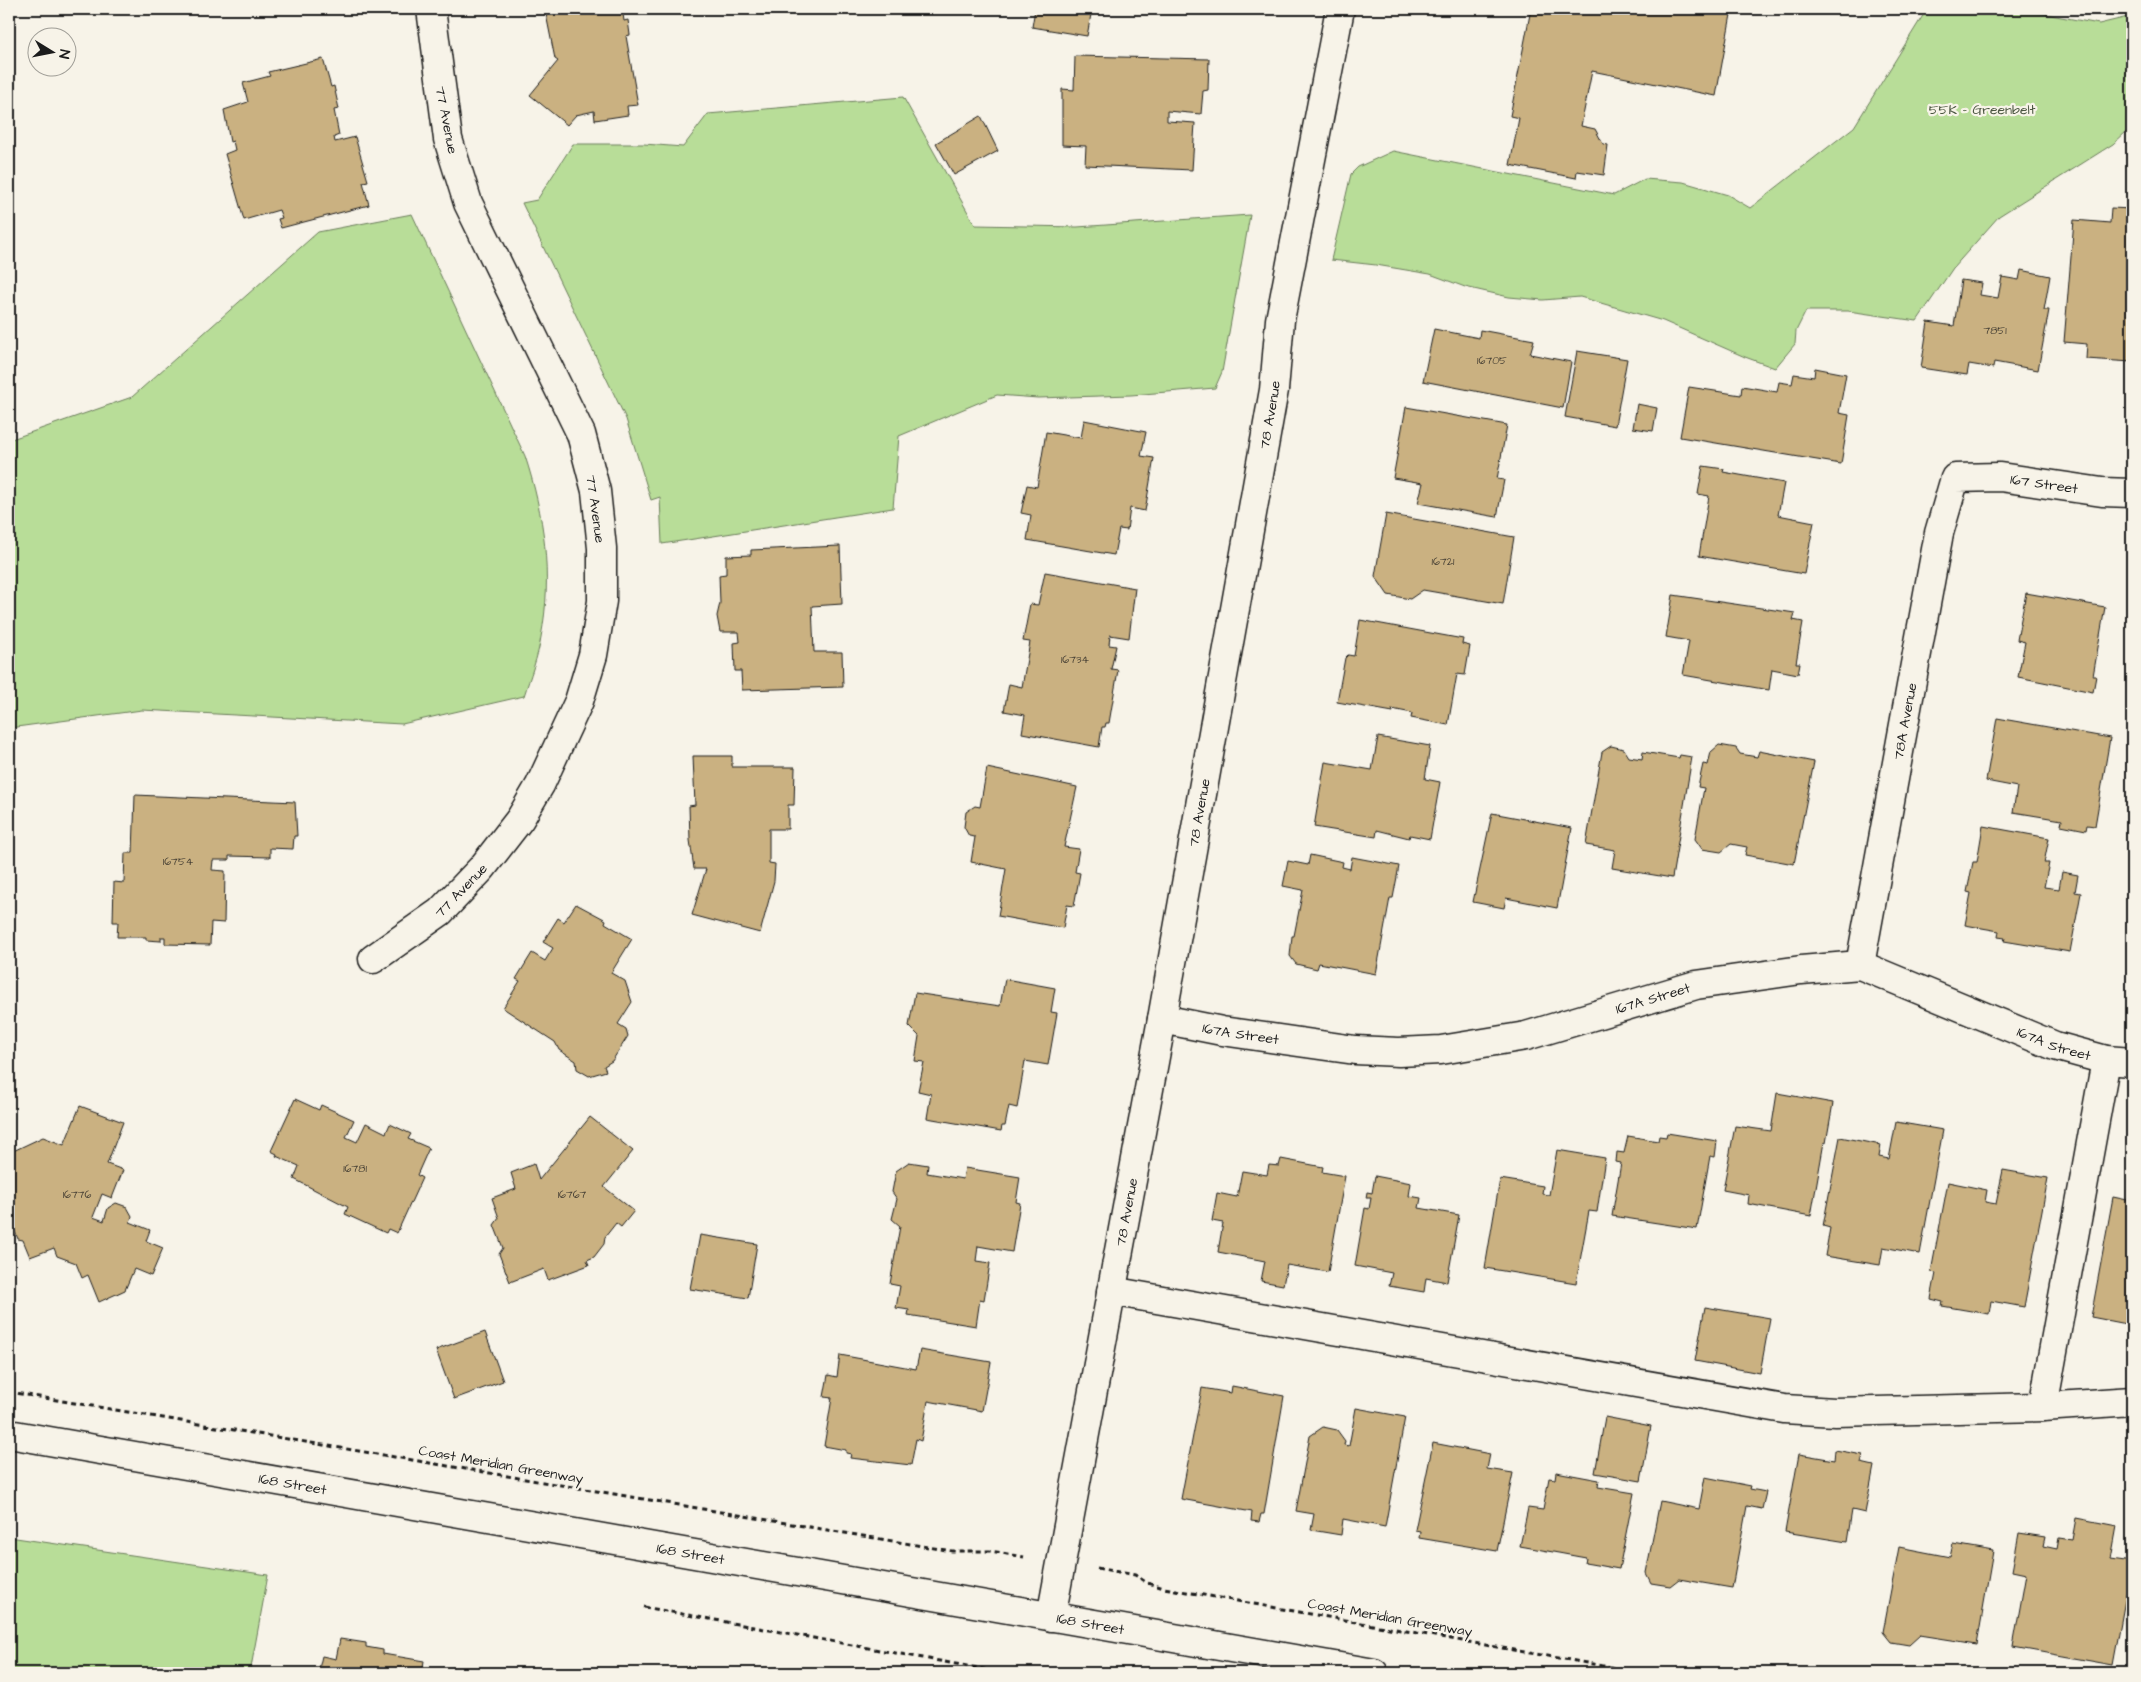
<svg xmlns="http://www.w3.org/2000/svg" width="2141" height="1682" font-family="'Architects Daughter',sans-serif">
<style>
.green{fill:#b8dd98;stroke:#6a7c5a}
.building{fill:#cab181;stroke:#1c1c1c}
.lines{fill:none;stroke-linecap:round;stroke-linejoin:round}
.minor-casing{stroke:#1c1c1c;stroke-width:31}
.major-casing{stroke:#1c1c1c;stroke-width:31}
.path{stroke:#1c1c1c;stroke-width:3;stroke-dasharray:5 4;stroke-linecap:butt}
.minor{stroke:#f7f3e8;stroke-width:28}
.major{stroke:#f7f3e8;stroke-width:28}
.labels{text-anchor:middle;stroke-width:4.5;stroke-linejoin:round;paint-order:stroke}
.number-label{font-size:11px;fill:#484135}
.park-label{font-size:14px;fill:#4b5641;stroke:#f7f3e8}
.street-label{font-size:14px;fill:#1c1c1c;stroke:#f7f3e8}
</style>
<rect width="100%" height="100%" fill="#f7f3e8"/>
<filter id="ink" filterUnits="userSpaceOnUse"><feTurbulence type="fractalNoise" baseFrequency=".02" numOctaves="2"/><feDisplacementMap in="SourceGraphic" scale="10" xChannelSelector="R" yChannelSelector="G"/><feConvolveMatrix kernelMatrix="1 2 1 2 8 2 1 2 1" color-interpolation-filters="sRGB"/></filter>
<g filter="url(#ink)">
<g class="green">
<path d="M1927 9H2018L2099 24 2132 16V129L2126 132 2113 144 1999 216 1953 268 1917 321 1848 311H1806L1796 331 1795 344 1775 368 1745 357 1663 321 1580 297 1543 300 1509 297 1465 287 1430 274 1376 265 1331 260 1351 174 1358 167 1393 151 1614 195 1645 179 1683 182 1728 195 1750 208 1854 127Z"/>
<path d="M903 97 975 225 1077 227 1250 215 1222 372 1215 388 1131 395 1038 398 997 395 899 436 893 508 662 544 660 497 651 500 626 419 522 203 537 200 573 144H644L683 147 708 114Z"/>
<path d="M412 214 525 456C544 514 553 576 541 637 538 657 530 677 524 696L402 724 142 710 9 728V440L132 397 318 232Z"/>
<path d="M9 1537 268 1575 250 1673H9Z"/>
</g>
<g class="building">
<path d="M545 9H630L626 14H623L624 21 628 20 630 35 626 36 638 105 627 106 628 115 595 120 594 111 576 115 567 125 530 95 558 61 555 59Z"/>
<path d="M1035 9H1092L1087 36 1032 27Z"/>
<path d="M1191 9H1218L1217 14Z"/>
<path d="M1531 9H1732L1716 96 1592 71 1581 126 1595 129 1603 144 1608 145 1604 175 1577 171 1576 178 1510 165 1519 118 1510 116Z"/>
<path d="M1075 56 1209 59 1208 90 1203 91 1201 114 1167 111V121L1195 123 1192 170 1085 165 1086 146 1062 145V89L1074 90Z"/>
<path d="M323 59 331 87 334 86 339 109 334 110 339 135 334 137 335 142 355 137 368 181 363 182 369 205 281 228 278 219 282 218 279 210 244 220 225 154 235 150 233 141 230 142 224 110 248 102 243 83 270 76 268 72Z"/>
<path d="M981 116 998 151 954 175 936 143Z"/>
<path d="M2132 156V181H2129Z"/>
<path d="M2111 208 2132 209V362L2086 359 2087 344 2064 342 2074 220 2110 223Z"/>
<path d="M2021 270 2050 276 2044 310H2049L2038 370 1994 362 1993 368 1969 364 1967 375 1921 368 1928 322 1954 326 1961 280 1982 283 1980 295 1998 298 2002 277 2019 280Z"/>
<path d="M1434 329 1479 338 1480 330 1534 340 1530 354 1571 362 1563 408 1423 381Z"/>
<path d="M1577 351 1627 359 1615 426 1565 417Z"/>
<path d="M9 361 12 385 9 386Z"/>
<path d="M1815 368 1846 374 1839 413 1849 415 1841 464 1680 437 1689 387 1741 395 1742 386 1777 392 1779 382 1792 384 1794 374 1814 377Z"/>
<path d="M1637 404 1657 408 1653 431 1633 428Z"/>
<path d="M1406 407 1507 425 1497 479 1504 480 1497 517 1418 503 1423 483 1393 478Z"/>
<path d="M1084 420 1146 432 1141 456 1154 458 1145 511 1130 508 1127 530 1119 529 1114 555 1027 540 1031 515 1021 513 1027 485 1037 487 1046 432 1081 438Z"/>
<path d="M1703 466 1724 469 1723 472 1784 483 1778 515 1814 522 1804 574 1699 556 1709 496 1698 494Z"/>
<path d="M1386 514 1514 537 1503 604 1423 590 1410 599 1388 595 1375 576Z"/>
<path d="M840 546 842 604 812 606 814 652H842L843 687 742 690 741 671H735L734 643 740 642 739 632H720L717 616 720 603 719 575 726 574V556L751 555V550Z"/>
<path d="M1045 572 1135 588 1129 638 1110 635 1109 645 1116 646 1111 669 1118 670 1109 723H1106L1105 727H1102L1099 747 1022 733 1025 715 1004 711 1009 684 1022 687 1030 642 1023 641 1030 604 1038 605Z"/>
<path d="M2026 593 2105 607 2093 676H2096L2093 692 2018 677 2025 642 2017 640Z"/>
<path d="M1673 595 1795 613 1793 620 1803 622 1796 663H1800L1798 674 1772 669 1769 690 1683 675 1689 641 1666 637Z"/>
<path d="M1360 620 1463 639 1462 644 1470 646 1465 675 1457 674 1448 725 1411 718 1412 713 1392 709 1393 712 1337 702 1345 658 1348 655 1354 656Z"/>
<path d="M1997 718 2110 738 2095 826 2087 825 2086 830 2061 825 2062 820 2013 812 2017 787 1986 781Z"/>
<path d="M1378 737 1430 746 1425 779 1440 782 1430 839 1410 835 1409 838 1377 830 1376 837 1314 827 1325 762 1372 770Z"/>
<path d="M1719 745 1736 748 1740 754 1757 757 1759 751 1814 762 1794 864 1745 855 1747 847 1731 844 1721 852 1702 849 1695 839 1704 788 1698 787 1703 764 1708 765 1711 752Z"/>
<path d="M1611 746 1624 749 1629 757 1642 759 1643 752 1679 758 1680 755 1692 757 1672 878 1612 868 1615 850 1586 845 1602 752Z"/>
<path d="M693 756H732V767H795L794 805H788V829H769V863L775 864 774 881 760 933 692 915 706 869H694L690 840 689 806 695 805Z"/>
<path d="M987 768 1077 787 1064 847 1079 849 1075 872 1080 873 1074 906 1067 905 1063 928 998 916 1006 869 971 862 975 837 969 836 964 827 966 812 975 806 980 807Z"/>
<path d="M135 795 295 802 297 836H294L293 849 270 848V857L229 856V860H213L212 870 225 871 224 923 211 922 210 945 165 944V937H161V941L146 940V937H117L118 922H113L114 882 124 883 125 853H133Z"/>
<path d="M1492 813 1572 828 1557 908 1506 898 1504 908 1473 902Z"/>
<path d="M1983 826 2049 838 2044 863H2049L2044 887 2059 889 2062 872 2078 875 2075 892 2081 893 2070 952 2004 941 2005 938 1998 937 1999 931 1965 925 1971 893 1967 892 1973 862H1977Z"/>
<path d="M1310 855 1343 862 1342 867 1350 869 1352 857 1399 866 1393 898H1390L1376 974 1319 963 1317 969 1296 964 1290 956 1292 936H1294L1303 890 1283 886 1288 861 1308 865Z"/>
<path d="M576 904 606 920 605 923 632 939 611 973 625 981 632 1002 618 1024 626 1029 628 1036 612 1061 604 1066 606 1071 589 1076 577 1069 576 1061 559 1050 555 1042 503 1008 520 981 516 979 532 953 545 961 553 948 543 942 558 918 564 922Z"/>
<path d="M1005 979 1055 988 1051 1012 1057 1013 1048 1065 1025 1061 1017 1108 1009 1106 1005 1126H1002L1001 1131 927 1118 931 1094 918 1091 924 1062 915 1061 919 1036 909 1026 915 993 1000 1006Z"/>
<path d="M1777 1093 1833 1103 1826 1143 1824 1142 1811 1216 1748 1204 1749 1195 1723 1190 1735 1126 1771 1131Z"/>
<path d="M295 1099 319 1110 321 1105 354 1120 346 1137 357 1142 366 1123 386 1133 390 1124 411 1134 408 1139 429 1148 417 1175 422 1178 397 1233 388 1229 386 1233 345 1214 348 1207 294 1179 299 1166 276 1156 277 1154 271 1151Z"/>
<path d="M80 1106 123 1122 107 1164 123 1170 112 1198 102 1194 93 1217 104 1221 108 1208 116 1203 127 1207 132 1216 130 1222 150 1230 146 1241 163 1248 151 1276 134 1269 125 1290 99 1302 88 1275 82 1278 76 1263 57 1256 54 1248 30 1257 23 1240 18 1239 9 1217V1153L43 1137 64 1145Z"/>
<path d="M590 1117 633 1151 604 1187 634 1211 621 1227 616 1223 605 1237 604 1244 594 1257 587 1260 589 1265 548 1280 544 1269 510 1282 499 1254 503 1248 494 1225 499 1218 492 1198 516 1189 511 1173 534 1164 539 1180Z"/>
<path d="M1896 1122 1943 1130 1920 1254 1883 1247 1880 1265 1825 1256 1830 1228 1823 1226 1840 1137 1881 1145 1879 1157 1889 1159Z"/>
<path d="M1667 1133 1717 1141 1715 1157 1710 1156 1697 1229 1612 1216 1621 1163 1616 1162 1617 1152 1624 1153 1628 1136 1658 1141 1659 1136 1666 1137Z"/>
<path d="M1557 1150 1605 1158 1597 1212 1589 1211 1576 1283 1485 1268 1500 1179 1543 1186 1542 1194 1549 1195Z"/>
<path d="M1281 1159 1323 1167 1322 1172 1345 1176 1328 1272 1287 1265 1283 1285 1261 1281 1265 1261 1218 1252 1223 1223 1212 1221 1217 1193 1237 1197 1242 1171 1267 1175 1269 1165 1279 1166Z"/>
<path d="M909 1162 928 1165 927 1173 963 1179 965 1168 1020 1177 1016 1202 1020 1203 1012 1252 978 1246 976 1261 990 1263 984 1300 980 1299 976 1326 908 1315 909 1310 896 1308 900 1286 890 1284 900 1226 892 1219 897 1199 892 1192 896 1171Z"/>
<path d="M2003 1170 2048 1178 2024 1307 1991 1301 1989 1314 1942 1306 1943 1302 1931 1299 1936 1273 1931 1272 1948 1182 1987 1190 1985 1202 1996 1204Z"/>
<path d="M1375 1176 1411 1183 1409 1196 1421 1198 1419 1208 1459 1215 1447 1282 1426 1278 1424 1292 1389 1286 1392 1273 1355 1266 1365 1208 1369 1209 1371 1198H1366L1367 1192 1372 1193Z"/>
<path d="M2113 1197 2132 1201V1325L2091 1317Z"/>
<path d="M700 1235 757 1244 748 1298 690 1289Z"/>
<path d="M1705 1307 1770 1318 1760 1373 1695 1361Z"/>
<path d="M485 1332 503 1381 454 1399 436 1350Z"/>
<path d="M920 1350 991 1362 982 1411 928 1401 921 1441 916 1439 911 1465 850 1458 851 1454 846 1453V1450L824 1446 832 1398 824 1397 828 1375 837 1377 840 1355 916 1369Z"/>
<path d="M1232 1386 1284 1396 1264 1514H1261L1259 1522 1251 1521 1252 1512 1181 1499 1202 1388 1231 1393Z"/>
<path d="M1356 1408 1405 1417 1385 1527 1343 1519 1341 1535 1311 1530 1314 1514 1296 1511 1310 1436 1323 1427 1337 1430 1345 1441 1344 1445 1349 1446Z"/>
<path d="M1605 1417 1651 1426 1641 1481 1595 1473Z"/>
<path d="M1433 1443 1490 1454 1487 1469 1513 1473 1497 1551 1419 1538 1420 1531 1415 1530Z"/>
<path d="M1835 1450 1863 1455 1861 1463 1874 1466 1865 1513 1852 1510 1847 1542 1785 1532 1799 1454 1834 1460Z"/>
<path d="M1556 1472 1599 1480 1598 1487 1634 1493 1619 1569 1585 1563 1586 1558 1520 1546 1528 1508 1543 1510 1549 1478 1555 1479Z"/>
<path d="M1705 1477 1751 1486 1750 1489 1766 1492 1762 1509 1747 1506 1732 1588 1679 1579 1670 1586 1651 1583 1646 1573 1660 1501 1699 1509Z"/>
<path d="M2076 1518 2117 1526 2111 1559 2132 1562 2113 1665 2013 1647 2026 1574 2012 1571 2019 1533 2045 1537 2043 1546 2057 1549 2059 1538 2072 1540Z"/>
<path d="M1953 1544 1993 1551 1977 1644 1920 1635 1909 1645 1891 1642 1883 1632 1899 1547 1950 1557Z"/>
<path d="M340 1639 366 1643V1647L383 1650V1654L424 1661 422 1673H318L322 1656 336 1659Z"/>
</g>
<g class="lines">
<defs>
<g id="minor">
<path id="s1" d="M373 959 440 912 482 868 520 819 540 785 579 701 593 655 602 601V548L596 491 581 434 468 203 448 139 431 9"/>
<path id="s2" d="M1860 965 1939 533 1955 478 2000 477 2102 492 2132 493"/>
<path id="s3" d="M1162 1019 1222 1031 1355 1050 1399 1052 1441 1050 1526 1036 1696 985 1801 970 1860 965 2055 1046 2106 1060 2132 1062"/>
<path d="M1111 1291 1784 1409 1835 1412 2043 1407 2132 1401"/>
<path d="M2043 1407 2106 1060"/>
<path id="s4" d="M1051 1617 1162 1019 1274 390 1280 320 1340 9"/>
</g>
<g id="major">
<path id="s5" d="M9 1434 1374 1673"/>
</g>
</defs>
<use href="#minor" class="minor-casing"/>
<use href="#major" class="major-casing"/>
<g class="path">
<path d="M9 1392 952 1551H991L1024 1557"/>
<path d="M1097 1568 1135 1575 1147 1583 1164 1588 1643 1673"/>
<path d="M644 1607 1005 1673"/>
</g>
<use href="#minor" class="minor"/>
<use href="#major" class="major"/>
</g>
</g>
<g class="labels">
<g class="number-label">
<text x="1995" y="334">7851</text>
<text x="1492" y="364">16705</text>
<text x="1443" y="565">16721</text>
<text x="1075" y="663">16734</text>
<text x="178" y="865">16754</text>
<text x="355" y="1172">16781</text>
<text x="77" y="1198">16776</text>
<text x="572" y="1198">16767</text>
</g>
<g class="park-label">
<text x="1982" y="114">55K - Greenbelt</text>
</g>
<g class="street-label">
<text transform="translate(447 120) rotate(79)" y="5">77 Avenue</text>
<text dy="5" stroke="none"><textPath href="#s4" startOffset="1222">78 Avenue</textPath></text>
<text dy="5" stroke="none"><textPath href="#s2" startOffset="586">167 Street</textPath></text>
<text transform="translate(596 509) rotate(82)" y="5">77 Avenue</text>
<text dy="5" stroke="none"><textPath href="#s2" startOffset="248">78A Avenue</textPath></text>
<text dy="5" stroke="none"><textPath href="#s4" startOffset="818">78 Avenue</textPath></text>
<text dy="5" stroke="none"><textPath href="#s1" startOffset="112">77 Avenue</textPath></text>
<text dy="5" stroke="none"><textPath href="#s3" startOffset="500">167A Street</textPath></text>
<text dy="5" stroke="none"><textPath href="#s3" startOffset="80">167A Street</textPath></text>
<text dy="5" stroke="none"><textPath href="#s3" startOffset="920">167A Street</textPath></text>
<text dy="5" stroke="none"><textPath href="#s4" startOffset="412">78 Avenue</textPath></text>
<text transform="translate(501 1464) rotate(10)" y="5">Coast Meridian Greenway</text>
<text dy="5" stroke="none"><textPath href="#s5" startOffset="288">168 Street</textPath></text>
<text dy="5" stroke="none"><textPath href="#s5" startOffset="692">168 Street</textPath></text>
<text transform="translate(1390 1617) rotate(10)" y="5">Coast Meridian Greenway</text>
<text dy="5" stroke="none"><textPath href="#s5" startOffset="1098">168 Street</textPath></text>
</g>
</g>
<rect width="2141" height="1682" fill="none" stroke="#f7f3e8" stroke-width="30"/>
<rect x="15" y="15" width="2111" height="1652" fill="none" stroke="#1c1c1c" stroke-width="2" filter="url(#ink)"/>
<g transform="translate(52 52) rotate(100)"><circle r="24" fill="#f7f3e8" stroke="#9f9d96"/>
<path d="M0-4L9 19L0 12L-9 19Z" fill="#1c1c1c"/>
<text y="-8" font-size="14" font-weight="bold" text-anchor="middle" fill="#1c1c1c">N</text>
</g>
</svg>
